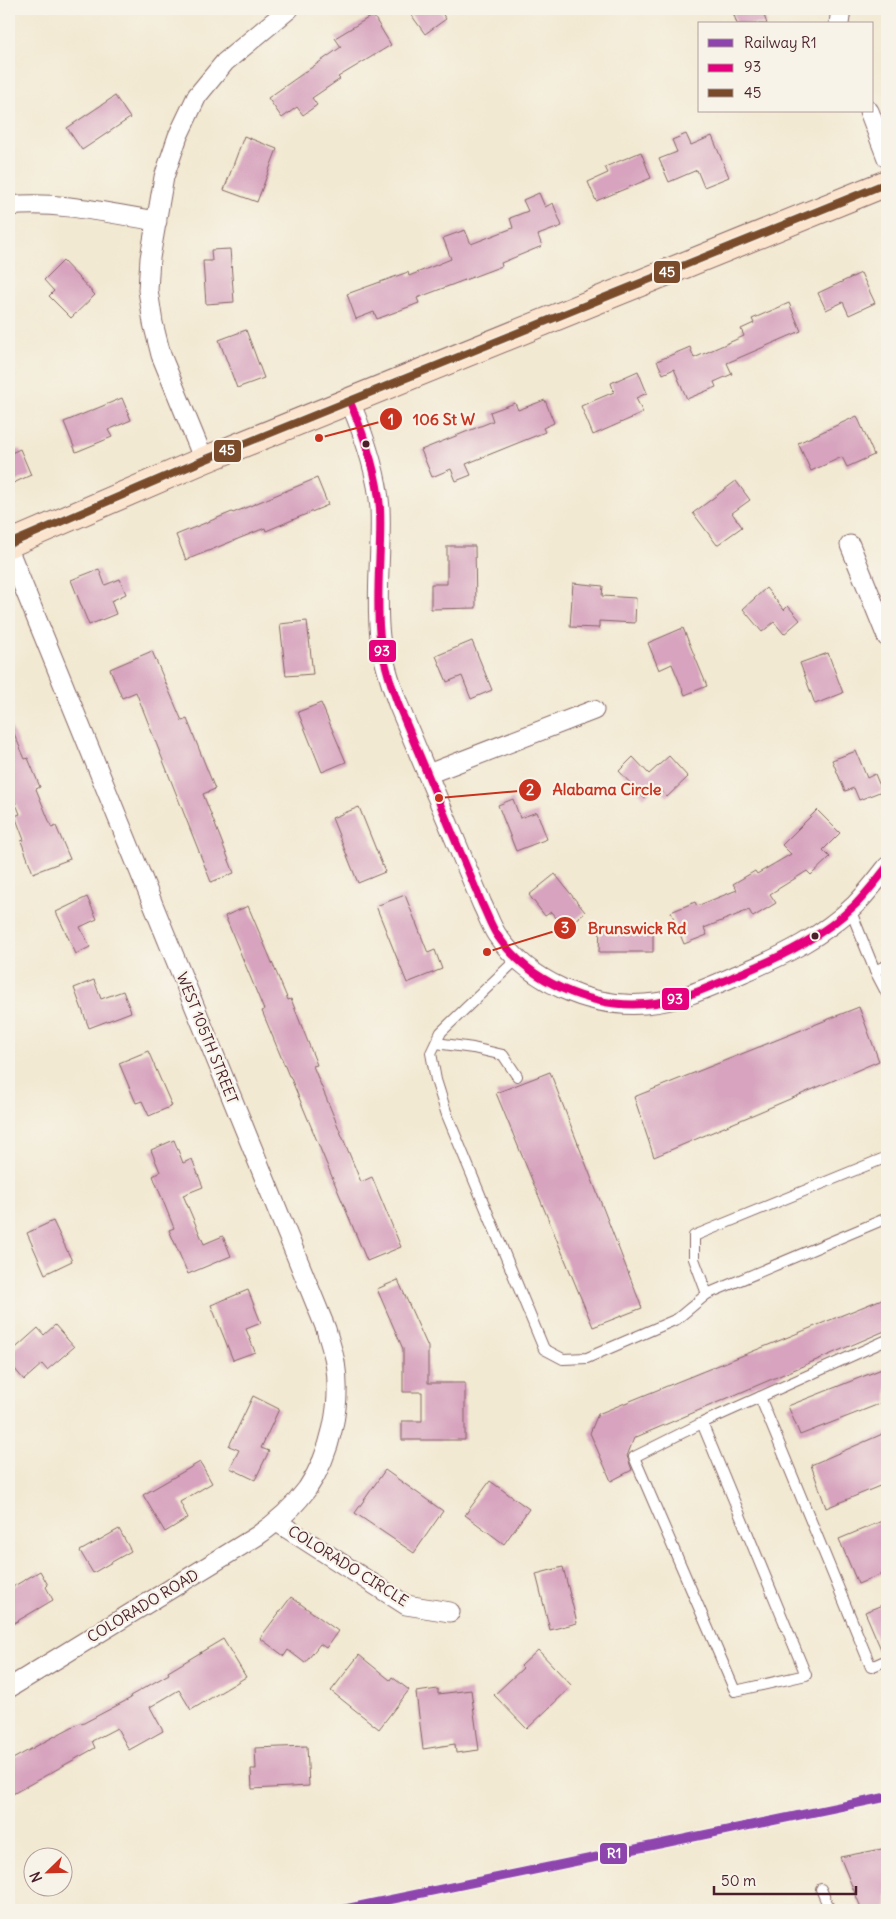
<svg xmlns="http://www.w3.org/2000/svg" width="896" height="1919" font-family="Delius,sans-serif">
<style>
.building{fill:#d7a3be}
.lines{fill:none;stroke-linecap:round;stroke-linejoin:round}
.lane-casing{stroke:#856665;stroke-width:12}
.street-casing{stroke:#856665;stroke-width:21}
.secondary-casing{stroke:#856665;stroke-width:28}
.lane{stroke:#fff;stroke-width:10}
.street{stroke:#fff;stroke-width:19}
.secondary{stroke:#fce5cf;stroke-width:26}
.bus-1-casing{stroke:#f7f3e8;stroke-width:11}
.bus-2-casing{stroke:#f7f3e8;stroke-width:11}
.bus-1{stroke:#e5007d;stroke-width:8}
.bus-2{stroke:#7a4b2a;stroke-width:8}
.rail-1-casing{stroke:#f7f3e8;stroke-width:12}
.rail-1{stroke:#8e44ad;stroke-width:9}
.bus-dot{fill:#4a1f2b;stroke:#f7f3e8;stroke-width:2}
.labels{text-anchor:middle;stroke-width:4.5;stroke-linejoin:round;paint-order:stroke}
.street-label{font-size:15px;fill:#4a1f2b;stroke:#f7f3e8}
.leader{fill:none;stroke:#c8321e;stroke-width:2}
.callout-dot{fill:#c8321e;stroke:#f7f3e8;stroke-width:2}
.mark-label{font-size:15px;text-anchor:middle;font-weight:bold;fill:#fff}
.callout-label{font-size:16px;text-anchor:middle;font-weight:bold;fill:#c8321e;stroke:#f7f3e8;stroke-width:4.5;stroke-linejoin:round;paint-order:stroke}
.line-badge{stroke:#f7f3e8;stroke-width:2}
.badge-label{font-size:14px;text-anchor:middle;font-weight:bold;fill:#fff}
</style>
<rect width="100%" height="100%" fill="#f7f3e8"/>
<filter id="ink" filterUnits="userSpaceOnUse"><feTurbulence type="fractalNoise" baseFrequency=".02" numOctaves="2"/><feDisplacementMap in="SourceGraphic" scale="10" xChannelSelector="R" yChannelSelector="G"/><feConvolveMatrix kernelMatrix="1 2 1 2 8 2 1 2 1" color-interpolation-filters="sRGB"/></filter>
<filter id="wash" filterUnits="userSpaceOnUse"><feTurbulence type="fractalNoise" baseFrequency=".0096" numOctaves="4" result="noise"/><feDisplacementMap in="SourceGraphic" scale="20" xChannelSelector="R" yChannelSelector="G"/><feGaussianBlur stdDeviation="1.12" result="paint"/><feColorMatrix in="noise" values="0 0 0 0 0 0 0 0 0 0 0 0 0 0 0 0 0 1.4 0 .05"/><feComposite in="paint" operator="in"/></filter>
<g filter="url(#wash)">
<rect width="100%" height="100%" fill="#f2e9d2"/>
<g id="blocks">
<g class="building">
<path d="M407 9H439L446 19 425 34Z"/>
<path d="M732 9H762L767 24H737Z"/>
<path d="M373 15 391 45 338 77 340 79 312 98 317 105 303 115 297 107 282 118 268 98 341 47 335 38Z"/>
<path d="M115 96 130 118 82 150 67 128Z"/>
<path d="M686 134 691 145 712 136 729 177 704 187 697 170 669 182 659 159 677 152 672 140Z"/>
<path d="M244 136 277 149 257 202 224 190Z"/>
<path d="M641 152 651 178 596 201 588 182 608 173 605 167Z"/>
<path d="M539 193 545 207 553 203 562 226 538 235 542 246 501 263 502 266 417 298 419 303 377 319 374 312 356 319 347 294 408 272 409 276 451 259 443 238 465 230 471 244 513 228 510 218 528 211 523 200Z"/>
<path d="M230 249 234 302 206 304 203 261H212L211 250Z"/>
<path d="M63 261 95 295 71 318 49 296 54 291 44 280Z"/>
<path d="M861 273 875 303 849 315 843 302 826 310 818 293Z"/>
<path d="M789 303 801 331 727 363 732 374 714 382 716 387 687 399 674 369 663 374 657 361 690 347 694 358 744 336 741 329 754 323 752 319Z"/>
<path d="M246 330 264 378 237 388 219 340Z"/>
<path d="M638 371 647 393 636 398 643 413 593 435 581 406 614 392 611 383Z"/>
<path d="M122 398 131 420 108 430 112 437 76 452 64 422Z"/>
<path d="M545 400 554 423 543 428 545 432 466 464 471 475 456 481 451 469 432 477 421 450 493 421 490 412 515 403 518 410Z"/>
<path d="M857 416 874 455 847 467 842 457 811 471 798 443Z"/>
<path d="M20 449 31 475 9 485V454Z"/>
<path d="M317 478 328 505 266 531 265 528 186 560 176 535 232 512 233 513Z"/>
<path d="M736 481 750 500 732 513 742 527 717 545 693 513Z"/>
<path d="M447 546H475L476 608 431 609V584H447Z"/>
<path d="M99 569 105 585 120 579 126 594 111 601 116 614 89 625 71 580Z"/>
<path d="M573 583 603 586 602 596 636 598 635 623 599 621V628L570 627Z"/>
<path d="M766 588 784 610 788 606 800 620 784 634 774 622 762 632 743 609Z"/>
<path d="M307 621 313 674 286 676 280 624Z"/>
<path d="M683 628 707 686 685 695 672 664 659 670 648 643Z"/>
<path d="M472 641 492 690 471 699 462 676 447 682 436 656Z"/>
<path d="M152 651 182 721 187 719 215 789 203 794 234 873 211 882 136 692 122 698 110 669Z"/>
<path d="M828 653 843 693 815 704 800 663Z"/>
<path d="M321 703 346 762 322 772 298 712Z"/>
<path d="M9 722 25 759 28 758 40 787 36 789 52 828 56 826 70 859 33 873 21 841 24 840 15 816 20 814 9 786Z"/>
<path d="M856 751 867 778 875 774 882 791 859 800 854 788 845 791 832 760Z"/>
<path d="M669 756 688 777 667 797 657 786 644 798 619 771 633 757 649 774Z"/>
<path d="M513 799 520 818 537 812 547 839 516 851 498 805Z"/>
<path d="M359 807 385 872 358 883 332 818Z"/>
<path d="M817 810 840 833 823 850 830 857 811 875 807 871 770 894 776 903 753 917 749 910 704 928 707 935 684 944 671 912 695 902 697 906 737 890 733 884 755 871 757 874 791 854 782 845Z"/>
<path d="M555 874 585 912 565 928 551 912 545 916 529 895Z"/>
<path d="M405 895 428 953 435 950 442 969 407 983 376 906Z"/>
<path d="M87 897 97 919 80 927 90 947 76 954 56 912Z"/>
<path d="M248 906 288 1000 291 999 317 1065 313 1066 361 1182 372 1177 401 1247 367 1261 290 1076H289L262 1011 264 1010 225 916Z"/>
<path d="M600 927 653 928V952H599Z"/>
<path d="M94 980 101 999 123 991 131 1012 89 1028 74 988Z"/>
<path d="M859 1007 879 1061 654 1157 634 1097Z"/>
<path d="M148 1051 172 1106 149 1116 142 1101 136 1103 119 1063Z"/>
<path d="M550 1072 642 1308 593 1327 496 1093Z"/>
<path d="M174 1140 183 1163 192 1159 203 1187 183 1195 204 1244 223 1236 231 1256 188 1274 169 1230 174 1228 153 1176 160 1172 151 1150Z"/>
<path d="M53 1221 72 1261 45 1274 27 1233Z"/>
<path d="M398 1280 428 1347V1383H465V1440H402V1421H422V1392H403V1349L377 1289Z"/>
<path d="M248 1290 261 1323 246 1329 255 1352 233 1360 211 1305Z"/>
<path d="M887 1297V1330L634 1438 627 1456 632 1470 611 1481 590 1433 598 1414Z"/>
<path d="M55 1325 74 1347 47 1370 42 1364 24 1380 9 1362V1354L38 1328 44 1335Z"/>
<path d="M887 1367V1401L800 1435 788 1406Z"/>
<path d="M253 1396 279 1409 261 1448 269 1451 255 1480 230 1468 239 1450 229 1446Z"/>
<path d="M887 1432V1483L826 1508 811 1465Z"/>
<path d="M200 1462 212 1483 180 1502 188 1518 165 1532 143 1495Z"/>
<path d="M385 1470 443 1511 414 1553 355 1513Z"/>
<path d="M490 1481 529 1509 504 1544 465 1515Z"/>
<path d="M887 1519V1572L858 1584 839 1539Z"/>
<path d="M119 1529 131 1551 93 1573 80 1551Z"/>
<path d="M563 1567 577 1623 550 1630 536 1574Z"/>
<path d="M40 1571 48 1585 46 1587 53 1600 9 1626V1589Z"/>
<path d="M291 1597 338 1631 326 1648 320 1644 305 1663 288 1650 284 1656 260 1638Z"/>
<path d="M887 1603V1653L883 1654 865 1612Z"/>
<path d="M223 1639 246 1677 191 1710 179 1690 150 1707 163 1731 129 1750 117 1728 92 1741 95 1748 9 1796V1761L81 1722 82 1724 131 1698 130 1696 169 1674 168 1672Z"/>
<path d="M538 1650 572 1686 527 1729 494 1695 523 1668 521 1666Z"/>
<path d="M359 1655 390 1680 392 1677 409 1690 379 1729 331 1691Z"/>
<path d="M438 1689V1694L471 1690 479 1750 456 1753 455 1744 423 1749 416 1692Z"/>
<path d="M307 1746 309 1786 252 1789 251 1769H256L255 1748Z"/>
<path d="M887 1848V1910H862L840 1857Z"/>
</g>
</g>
</g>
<g filter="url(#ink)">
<use href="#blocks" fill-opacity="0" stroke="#856665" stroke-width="1"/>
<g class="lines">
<defs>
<g id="lane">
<path d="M850 909 875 971 887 965"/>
<path d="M518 958 441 1032 431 1053 436 1080 447 1115 544 1349 563 1359 587 1358 677 1319 707 1294 694 1259V1236L887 1157"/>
<path d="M875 971 887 994"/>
<path d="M436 1043 473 1048 503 1055 517 1076"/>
<path d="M707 1294 887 1218"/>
<path d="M760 1397 887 1340"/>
<path d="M702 1423 806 1675 735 1691 634 1457 702 1423 760 1397 871 1667 887 1660"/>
<path d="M821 1889 830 1910"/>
</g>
<g id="street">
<path d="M839 24 841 9"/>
<path d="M869 111 887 158"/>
<path d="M9 206C58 201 108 213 157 221"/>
<path d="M350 402C364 435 377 471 380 508 382 551 375 595 380 637 383 660 390 682 398 704L482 904C487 914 491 926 497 935 529 982 590 1008 645 1004 679 1002 712 986 742 973 783 956 823 936 855 905 867 893 877 880 887 867"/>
<path d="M204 460 161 355 153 323 148 290 150 258 164 177 178 136 197 96 225 62 289 9"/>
<path d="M850 545 887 637"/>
<path d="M9 551 326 1329C329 1340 333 1351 335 1362 342 1404 331 1454 307 1489 293 1508 276 1523 257 1536L9 1688"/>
<path d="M428 774 594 710"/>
<path d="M277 1522 406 1605 450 1612"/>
</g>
<path id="secondary" d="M9 544 204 460 887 183"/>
</defs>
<use href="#lane" class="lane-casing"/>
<use href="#street" class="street-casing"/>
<use href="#secondary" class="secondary-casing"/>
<use href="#lane" class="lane"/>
<use href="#street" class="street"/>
<use href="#secondary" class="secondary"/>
<defs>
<path id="bus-1" d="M350 402C364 435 377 471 380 508 382 551 375 595 380 637 383 660 390 682 398 704L482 904C487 914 491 926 497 935 529 982 590 1008 645 1004 679 1002 712 986 742 973 783 956 823 936 855 905 867 893 877 880 887 867"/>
<path id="bus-2" d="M9 544 204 460 887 183"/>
</defs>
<use href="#bus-1" class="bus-1-casing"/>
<use href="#bus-2" class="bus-2-casing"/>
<use href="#bus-1" class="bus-1"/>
<use href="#bus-2" class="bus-2"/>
<defs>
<path id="rail-1" d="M340 1910 887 1797"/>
</defs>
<use href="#rail-1" class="rail-1-casing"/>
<use href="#rail-1" class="rail-1"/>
</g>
</g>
<g class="bus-dot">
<circle cx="366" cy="444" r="4.5"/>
<circle cx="815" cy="936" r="4.5"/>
</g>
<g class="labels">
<g class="street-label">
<text transform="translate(207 1038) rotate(68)" y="5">WEST 105TH STREET</text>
<text transform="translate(348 1566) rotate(32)" y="5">COLORADO CIRCLE</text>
<text transform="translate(143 1606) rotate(-31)" y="5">COLORADO ROAD</text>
</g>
</g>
<path class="leader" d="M319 438L391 419M439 798L530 790M487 952L565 928"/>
<g class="callout-dot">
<circle cx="319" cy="438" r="5"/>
<circle cx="439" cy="798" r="5"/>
<circle cx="487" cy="952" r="5"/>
<circle cx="391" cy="419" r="12"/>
<circle cx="530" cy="790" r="12"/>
<circle cx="565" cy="928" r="12"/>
</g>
<g class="mark-label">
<text x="391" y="425">1</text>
<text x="530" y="795">2</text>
<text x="565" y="933">3</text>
</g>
<g class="callout-label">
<text x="444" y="425">106 St W</text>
<text x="607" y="795">Alabama Circle</text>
<text x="637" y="934">Brunswick Rd</text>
</g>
<g class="line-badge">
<rect x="653" y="260" width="28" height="24" rx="5" fill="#7a4b2a"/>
<rect x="213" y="439" width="29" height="24" rx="5" fill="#7a4b2a"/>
<rect x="368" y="639" width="29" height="24" rx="5" fill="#e5007d"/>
<rect x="661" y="987" width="29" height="24" rx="5" fill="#e5007d"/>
<rect x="599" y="1842" width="29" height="23" rx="5" fill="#8e44ad"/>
</g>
<g class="badge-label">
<text x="667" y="277">45</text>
<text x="227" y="455">45</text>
<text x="382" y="656">93</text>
<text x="675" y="1004">93</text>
<text x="614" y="1858">R1</text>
</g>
<rect width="896" height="1919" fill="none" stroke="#f7f3e8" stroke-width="30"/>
<rect x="698" y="22" width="175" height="90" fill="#f7f3e8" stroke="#b29e9c"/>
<rect x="708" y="39" width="25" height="8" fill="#8e44ad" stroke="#b29e9c"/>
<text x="744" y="48" font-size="15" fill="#4a1f2b">Railway R1</text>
<rect x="708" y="64" width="25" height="8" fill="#e5007d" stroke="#b29e9c"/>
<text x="744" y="72" font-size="15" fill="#4a1f2b">93</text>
<rect x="708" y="89" width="25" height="8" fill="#7a4b2a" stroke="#b29e9c"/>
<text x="744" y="98" font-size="15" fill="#4a1f2b">45</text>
<g transform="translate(48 1872) rotate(247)"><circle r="24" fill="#f7f3e8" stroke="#b29e9c"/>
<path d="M0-4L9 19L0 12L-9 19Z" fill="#c8321e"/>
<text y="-8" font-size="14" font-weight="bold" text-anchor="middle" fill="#4a1f2b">N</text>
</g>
<path d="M714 1886v8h142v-8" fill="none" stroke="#4a1f2b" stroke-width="2.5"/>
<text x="721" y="1886" font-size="15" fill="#4a1f2b" stroke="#f7f3e8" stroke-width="4" paint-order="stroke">50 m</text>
</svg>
